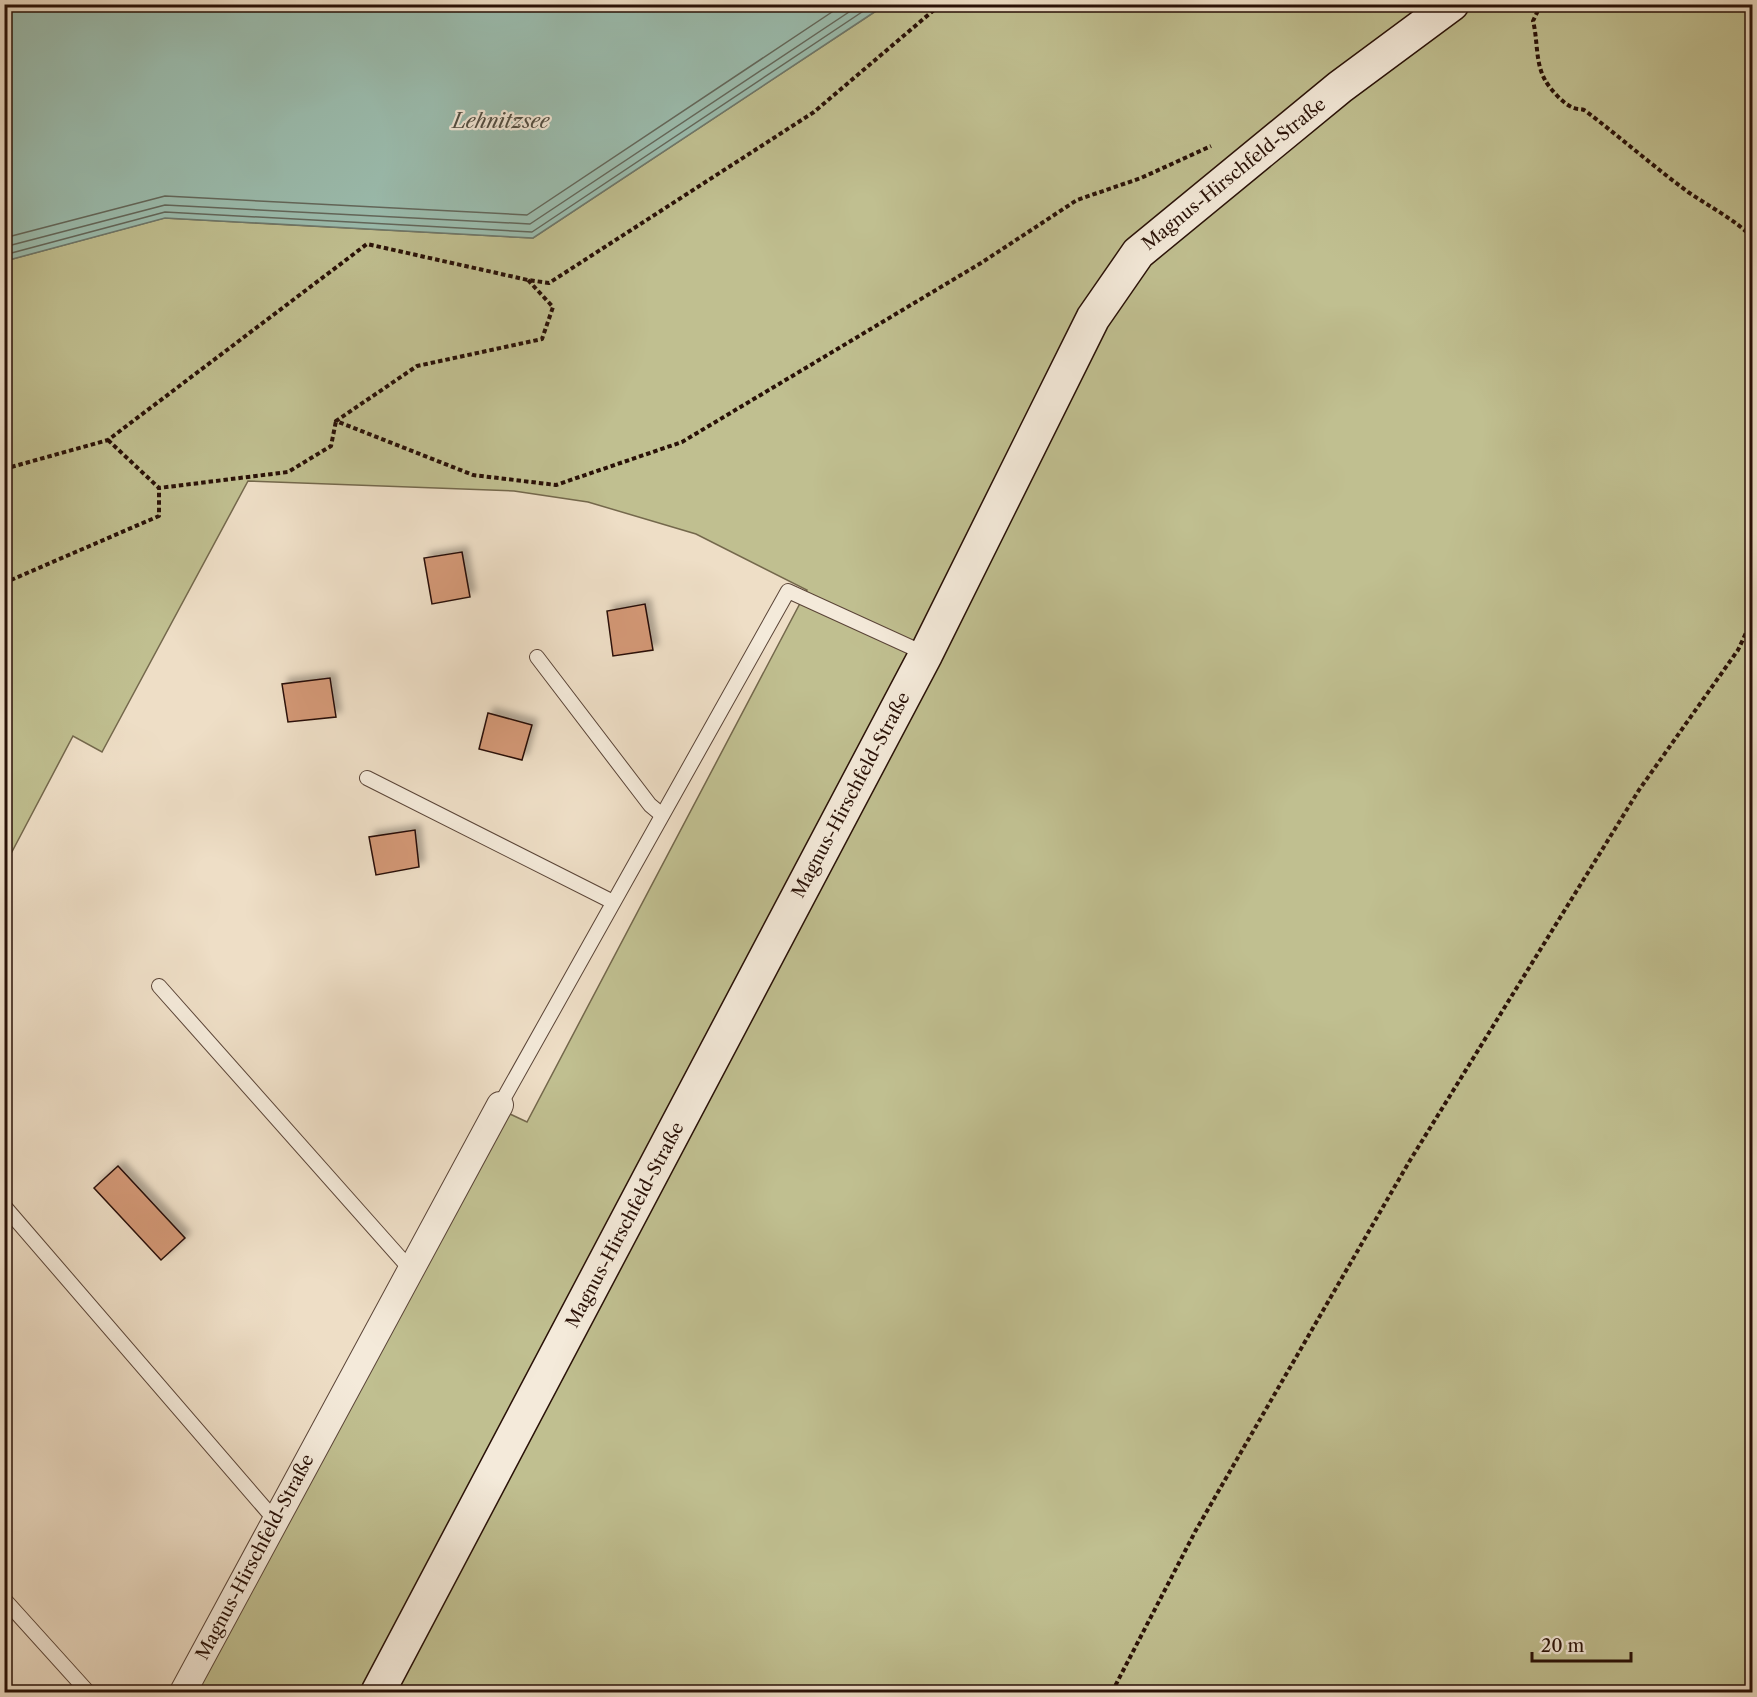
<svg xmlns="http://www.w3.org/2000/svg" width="1757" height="1697" font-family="'Libre Caslon Text',serif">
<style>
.green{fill:#c0bf90;stroke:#74684c;stroke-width:1.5}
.water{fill:#9bbdaf;stroke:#6d786c;stroke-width:1.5}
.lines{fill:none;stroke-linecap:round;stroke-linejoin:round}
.shore{stroke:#62675b;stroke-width:1.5}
.building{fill:#d29775;stroke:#291107;stroke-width:1.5;filter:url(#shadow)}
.lane-casing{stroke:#5a4437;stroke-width:16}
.street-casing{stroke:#5a4437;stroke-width:28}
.secondary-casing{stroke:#291107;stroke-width:36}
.path{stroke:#291107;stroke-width:4;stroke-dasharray:4.5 3;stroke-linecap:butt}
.lane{stroke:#f4eada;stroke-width:14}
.street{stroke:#f4eada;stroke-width:26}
.secondary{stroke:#f4eada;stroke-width:33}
.labels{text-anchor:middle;stroke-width:4.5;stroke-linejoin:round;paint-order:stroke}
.street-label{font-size:18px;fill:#291107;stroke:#f4eada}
.water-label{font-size:20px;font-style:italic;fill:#514d42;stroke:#f4eada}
</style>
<defs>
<filter id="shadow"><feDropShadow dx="5.5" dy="-5.5" stdDeviation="3" flood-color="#0004"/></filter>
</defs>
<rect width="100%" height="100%" fill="#eedec6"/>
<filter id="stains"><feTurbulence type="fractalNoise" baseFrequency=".00333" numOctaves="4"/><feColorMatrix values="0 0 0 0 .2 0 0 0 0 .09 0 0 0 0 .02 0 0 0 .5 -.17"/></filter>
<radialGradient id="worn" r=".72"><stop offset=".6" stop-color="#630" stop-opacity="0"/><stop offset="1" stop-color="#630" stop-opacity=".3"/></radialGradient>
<path class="green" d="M885 5H1752V1692H173L491 1097 510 1114 527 1122 807 590 696 534 588 502 514 491 248 481 102 752 73 736 5 865V261L164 218 533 238Z"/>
<path class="water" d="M5 4H885V5L533 238 165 218 5 261Z"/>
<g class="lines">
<g class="shore">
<path d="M4 238 165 196 527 215 844 4"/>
<path d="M4 247 165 205 530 224 861 4"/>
<path d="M4 255 165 212 532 232 874 4"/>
</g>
</g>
<g class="building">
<path d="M462 552 470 597 432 604 424 558Z"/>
<path d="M645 604 653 650 613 656 607 611Z"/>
<path d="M330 678 336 717 288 722 282 684Z"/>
<path d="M488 713 532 725 522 760 479 749Z"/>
<path d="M415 830 419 867 376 875 369 837Z"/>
<path d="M118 1166 185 1238 161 1260 94 1188Z"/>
</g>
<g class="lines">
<defs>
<g id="lane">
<path d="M537 657 650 805 662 815"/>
<path d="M367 778 613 902"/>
<path d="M159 986 411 1270"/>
<path d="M500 1105 788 591 926 654"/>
<path d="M5 1207 275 1520"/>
<path d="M4 1599 88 1692"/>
</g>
<path id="street" d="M183 1692 500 1105"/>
<path id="secondary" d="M378 1692 926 654 1093 318 1138 253 1340 87 1452 4"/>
</defs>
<use href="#lane" class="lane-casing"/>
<use href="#street" class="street-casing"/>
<use href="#secondary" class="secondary-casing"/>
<g class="path">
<path d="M1541 4 1533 21C1538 40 1535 62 1545 80 1550 89 1564 105 1574 108 1579 110 1583 108 1587 112 1621 138 1653 166 1688 192 1710 207 1734 219 1752 237"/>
<path d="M528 280 553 307 542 339 417 366 336 421 473 475 556 485 682 442 981 263 1077 200 1141 178 1211 146"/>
<path d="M108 440 159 488 288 472 331 446 336 421"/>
<path d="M4 469 108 440 367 244 528 280 549 283 814 112 941 4"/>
<path d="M4 583 159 516V488"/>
<path d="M1112 1692 1196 1530 1409 1162 1639 790 1738 650 1752 620"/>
</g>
<use href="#lane" class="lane"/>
<use href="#street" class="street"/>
<use href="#secondary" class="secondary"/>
</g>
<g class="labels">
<g class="street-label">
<text transform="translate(1234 174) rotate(-39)" y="6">Magnus-Hirschfeld-Straße</text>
<text transform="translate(851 795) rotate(-62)" y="6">Magnus-Hirschfeld-Straße</text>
<text transform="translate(625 1225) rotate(-62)" y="6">Magnus-Hirschfeld-Straße</text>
<text transform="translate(255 1557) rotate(-62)" y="6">Magnus-Hirschfeld-Straße</text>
</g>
<g class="water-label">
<text x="501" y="128">Lehnitzsee</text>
</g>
</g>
<rect width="1757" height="1697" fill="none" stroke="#eedec6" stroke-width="24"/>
<rect x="6" y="6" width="1745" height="1685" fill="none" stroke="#291107" stroke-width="3"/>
<rect x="12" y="12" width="1733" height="1673" fill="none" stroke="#291107" stroke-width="1.5"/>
<path d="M1532 1652v9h99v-9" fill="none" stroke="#291107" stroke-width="3"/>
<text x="1541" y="1652" font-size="18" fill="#291107" stroke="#f4eada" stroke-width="4.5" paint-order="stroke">20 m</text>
<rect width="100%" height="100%" filter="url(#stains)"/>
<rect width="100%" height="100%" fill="url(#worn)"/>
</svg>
